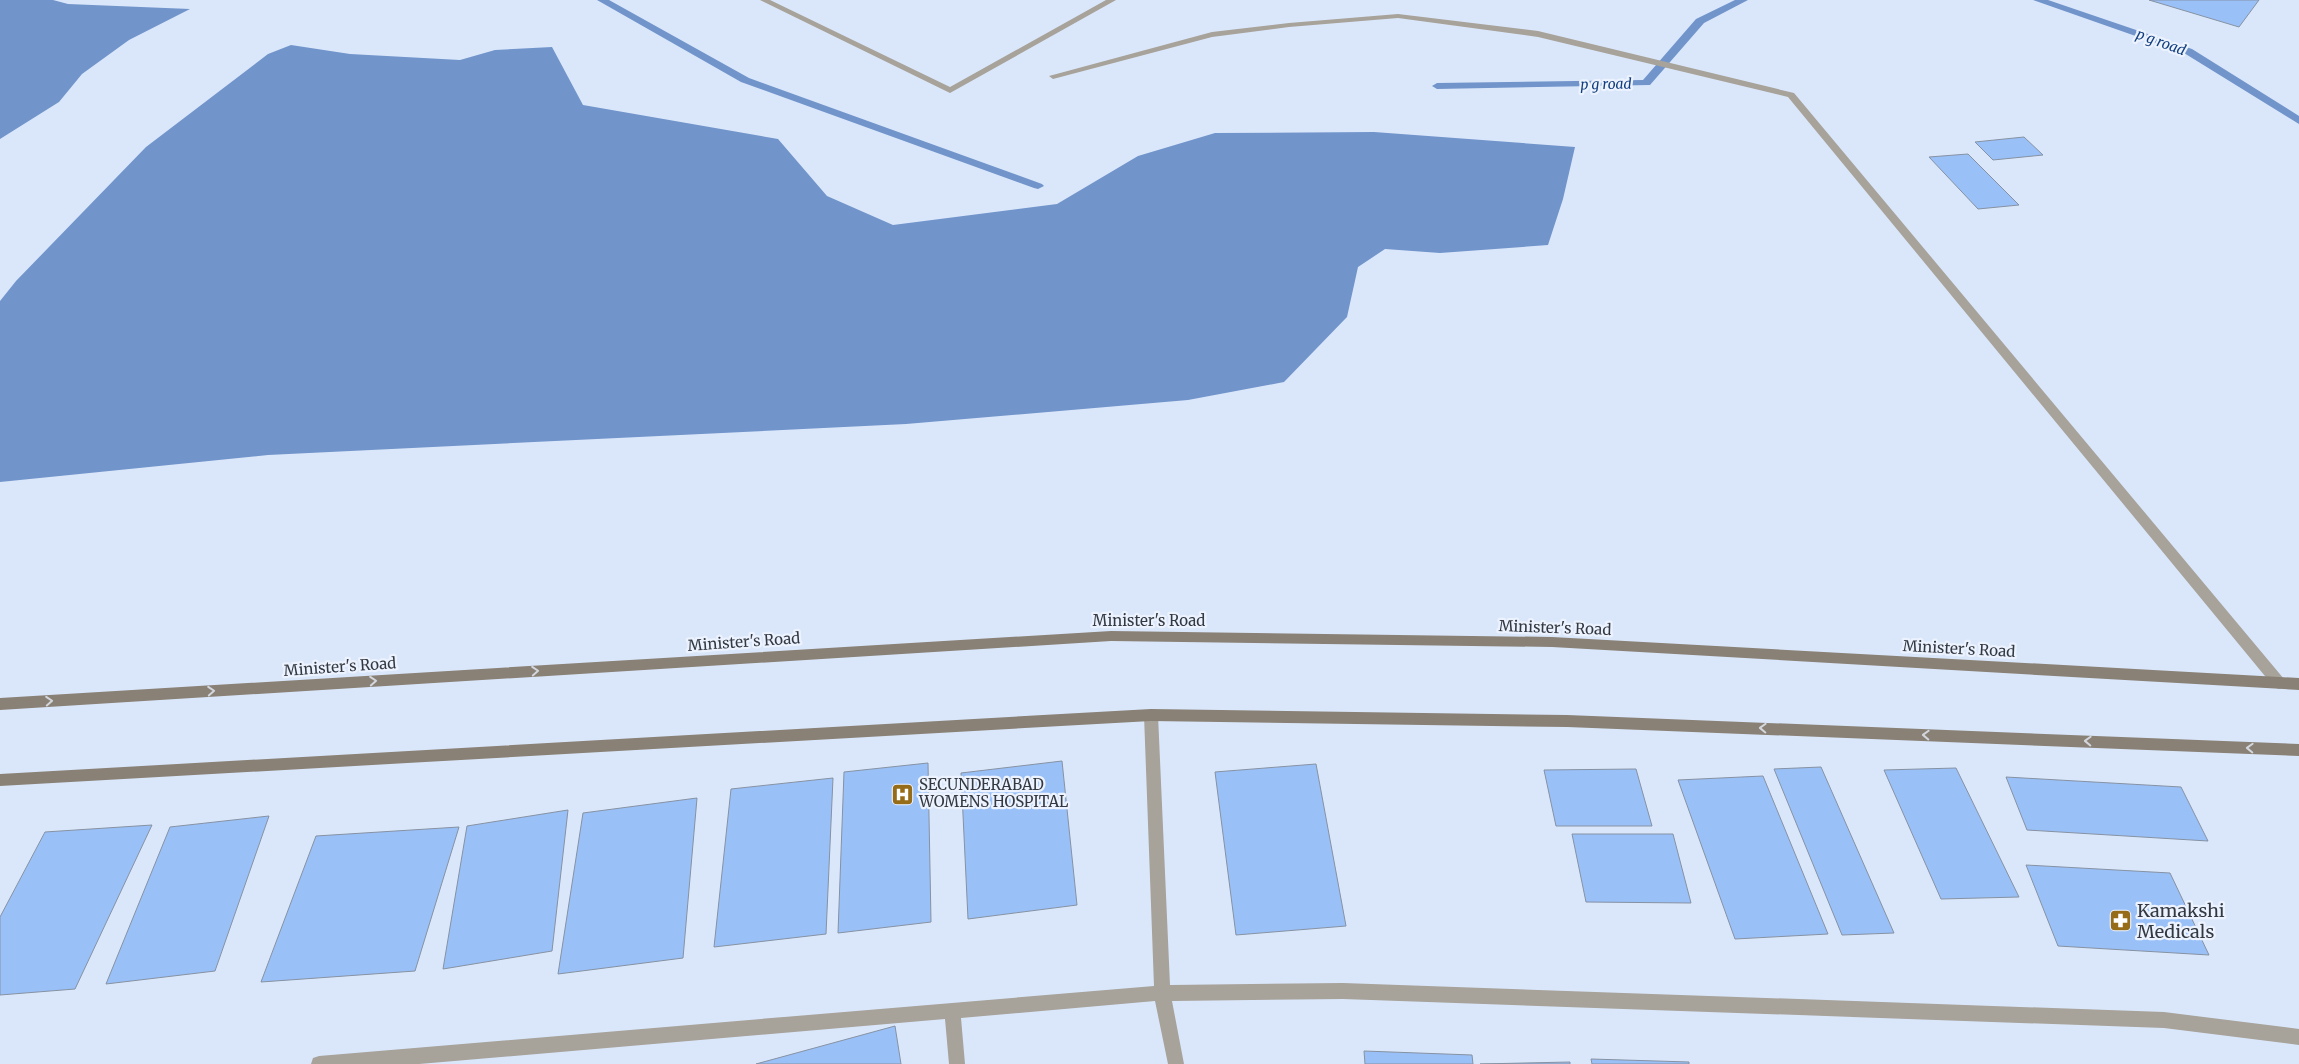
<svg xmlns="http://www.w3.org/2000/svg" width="2299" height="1064" font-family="Merriweather,serif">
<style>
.water{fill:#7194cb}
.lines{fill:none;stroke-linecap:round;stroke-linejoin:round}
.stream{fill:#7194cb;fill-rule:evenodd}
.building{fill:#9ac0f8;stroke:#8692a3}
.service{fill:#a7a29a;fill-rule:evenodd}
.minor{fill:#a7a29a;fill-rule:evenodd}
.secondary{fill:#898176;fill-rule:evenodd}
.oneway{stroke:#d3d6dd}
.labels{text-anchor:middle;stroke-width:4.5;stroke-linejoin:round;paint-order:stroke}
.far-water-label{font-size:14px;font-style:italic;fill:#123e7f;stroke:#ecf3ff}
.street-label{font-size:15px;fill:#343941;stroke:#ecf3ff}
.poi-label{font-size:15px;fill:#343941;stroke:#ecf3ff;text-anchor:start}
.near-poi-label{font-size:18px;fill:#343941;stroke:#ecf3ff;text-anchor:start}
</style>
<rect width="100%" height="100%" fill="#dae7fa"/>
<g class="water">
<path d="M0 0H53L68 4 190 9 129 40 82 74 59 102 0 139Z"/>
<path d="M291 45 350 54 460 60 495 50 552 47 583 105 778 139 827 196 893 225 1057 204 1138 156 1215 133 1374 132 1575 147 1563 199 1548 245 1440 253 1385 249 1358 267 1347 317 1284 382 1188 400 906 424 268 455 0 482V301L16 281 146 147 268 54Z"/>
</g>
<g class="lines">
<g class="stream">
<path d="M597 0H609L749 78 1042 184 1044 186 1038 189 1034 188 741 82Z"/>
<path d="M1735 0H1748L1704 23 1650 85 1437 89 1432 86 1437 83 1643 80 1696 19Z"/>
<path d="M2033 0H2048L2192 49 2299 116V124L2184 53Z"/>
</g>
</g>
<g class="building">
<path d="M2149 0H2259L2239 27Z"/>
<path d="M2024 137 2043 155 1993 160 1975 142Z"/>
<path d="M1968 154 2019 205 1978 209 1929 157Z"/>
<path d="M1062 761 1077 905 968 919 961 773Z"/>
<path d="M928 763 931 922 838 933 844 772Z"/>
<path d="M1316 764 1346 926 1236 935 1215 772Z"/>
<path d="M1821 767 1894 933 1842 935 1774 769Z"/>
<path d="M1956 768 2019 897 1941 899 1884 770Z"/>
<path d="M1636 769 1652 826H1556L1544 770Z"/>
<path d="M1763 776 1828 934 1735 939 1678 780Z"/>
<path d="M2006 777 2181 787 2208 841 2027 830Z"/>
<path d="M833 778 826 934 714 947 731 789Z"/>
<path d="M697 798 683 958 558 974 583 813Z"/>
<path d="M568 810 552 951 443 969 467 826Z"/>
<path d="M269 816 215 971 106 984 170 827Z"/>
<path d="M152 825 75 989 0 995V917L45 832Z"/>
<path d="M459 827 415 971 261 982 316 836Z"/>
<path d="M1572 834H1673L1691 903 1586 902Z"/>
<path d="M2026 865 2170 873 2209 955 2058 946Z"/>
<path d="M895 1026 901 1064H756Z"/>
<path d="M1364 1051 1472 1055 1473 1064H1365Z"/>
<path d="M1591 1059 1689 1062V1064H1592Z"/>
<path d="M1570 1062V1064H1480Z"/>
</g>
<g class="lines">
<path class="service" d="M760 0H770L950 87 1106 0H1116L950 93Z"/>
<g class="minor">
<path d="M1398 14 1538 31 1794 93 2284 679 2286 683 2284 687 2279 689 2274 687 1788 97 1538 37 1398 18 1289 27 1212 37 1053 79 1049 76 1212 32 1289 23Z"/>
<path d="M1151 709 1156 711 1158 715 1170 985 1343 983 2164 1012 2299 1029V1045L2164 1028 1343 999 1172 1001 1184 1064H1168L1155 1001 961 1018 965 1064H949L945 1019 419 1064H311L313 1058 319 1056 1154 986 1144 715 1146 711Z"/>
</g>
<g class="secondary">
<path d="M1111 631 1552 637 2299 678V690L1552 647 1111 641 0 710V698Z"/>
<path d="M1151 709 1567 715 2299 744V756L1567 727 1151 721 0 786V774Z"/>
</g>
</g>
<defs><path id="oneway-chevron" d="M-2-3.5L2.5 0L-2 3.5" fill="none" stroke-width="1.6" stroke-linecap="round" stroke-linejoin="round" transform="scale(1.25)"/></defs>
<g class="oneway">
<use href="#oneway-chevron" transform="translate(535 671) rotate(-4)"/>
<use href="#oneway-chevron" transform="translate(373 681) rotate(-4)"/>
<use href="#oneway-chevron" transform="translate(211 691) rotate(-4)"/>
<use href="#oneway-chevron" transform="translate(49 701) rotate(-4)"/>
<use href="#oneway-chevron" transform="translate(1763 728) rotate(-178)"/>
<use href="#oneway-chevron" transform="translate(1926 735) rotate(-178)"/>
<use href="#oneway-chevron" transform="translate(2088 741) rotate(-178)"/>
<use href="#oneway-chevron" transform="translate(2250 748) rotate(-178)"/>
</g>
<defs>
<symbol id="hospital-square" viewBox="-11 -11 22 22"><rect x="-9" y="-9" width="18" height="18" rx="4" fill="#976c19" stroke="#ecf3ff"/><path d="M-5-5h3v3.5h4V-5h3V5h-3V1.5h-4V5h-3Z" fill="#fff"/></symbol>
<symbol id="pharmacy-square" viewBox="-11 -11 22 22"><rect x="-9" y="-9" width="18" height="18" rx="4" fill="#976c19" stroke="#ecf3ff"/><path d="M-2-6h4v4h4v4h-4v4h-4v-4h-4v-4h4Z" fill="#fff"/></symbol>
</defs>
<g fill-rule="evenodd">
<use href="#hospital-square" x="890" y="782" width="25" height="25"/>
<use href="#pharmacy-square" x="2108" y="908" width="25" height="25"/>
</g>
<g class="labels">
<g class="far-water-label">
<text transform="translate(2161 42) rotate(20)" y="5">p g road</text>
<text transform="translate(1606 84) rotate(-1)" y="5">p g road</text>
</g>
<g class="street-label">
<text x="1149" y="626">Minister's Road</text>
<text transform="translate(1555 628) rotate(2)" y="5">Minister's Road</text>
<text transform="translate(744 642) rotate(-4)" y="5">Minister's Road</text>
<text transform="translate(1959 649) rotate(3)" y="5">Minister's Road</text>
<text transform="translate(340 667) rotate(-4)" y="5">Minister's Road</text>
</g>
<g class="poi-label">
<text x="919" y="790">SECUNDERABAD<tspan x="919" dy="17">WOMENS HOSPITAL</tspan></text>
</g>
<g class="near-poi-label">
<text x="2137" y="917">Kamakshi<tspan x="2137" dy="21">Medicals</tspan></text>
</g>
</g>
</svg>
